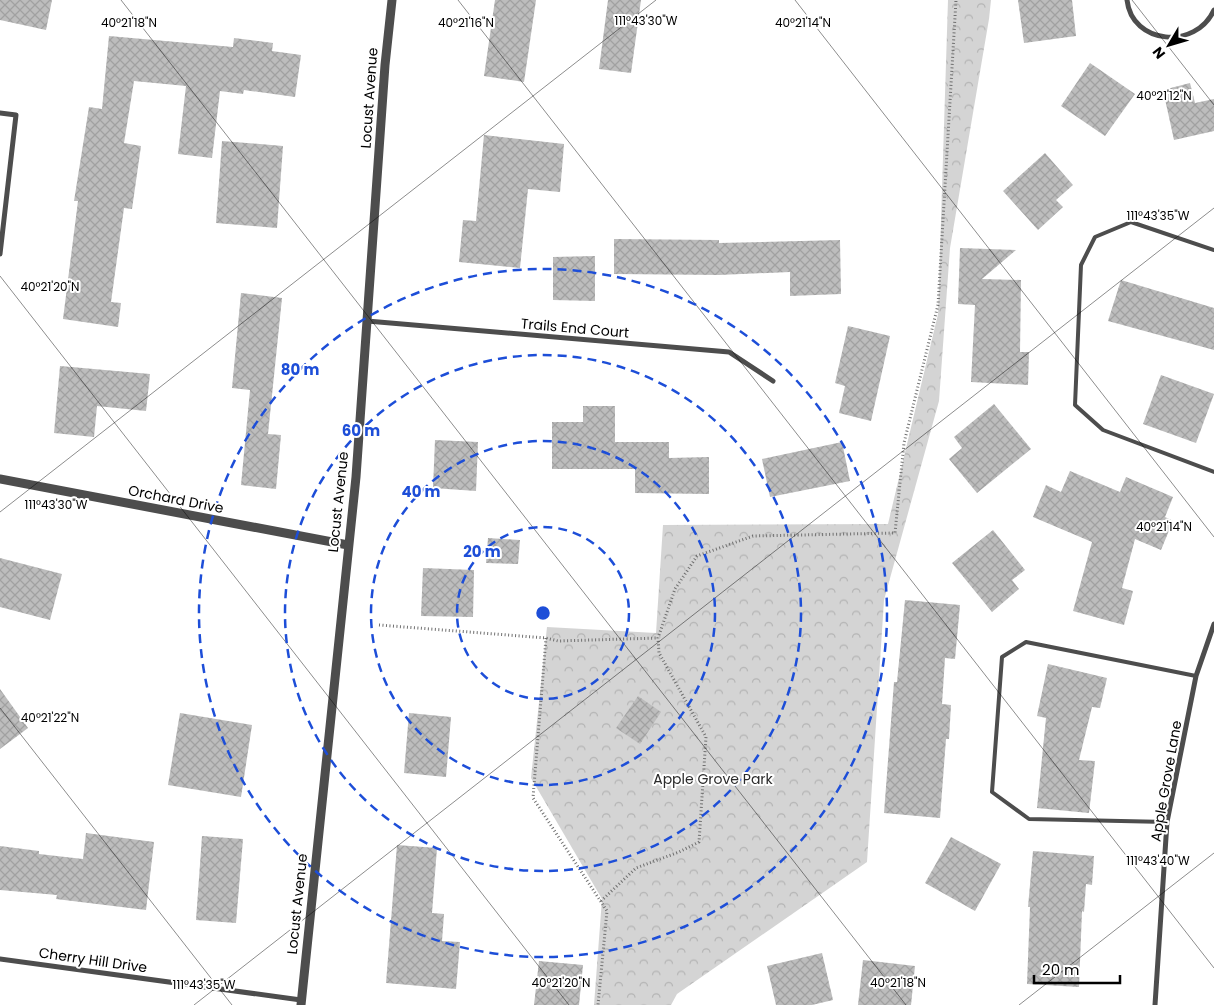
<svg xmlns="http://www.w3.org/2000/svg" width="1214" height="1005" font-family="Poppins,sans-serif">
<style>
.forest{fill:url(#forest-crowns)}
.building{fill:url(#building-cross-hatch)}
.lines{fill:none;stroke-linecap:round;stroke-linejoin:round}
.path{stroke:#6f6f6f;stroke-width:3;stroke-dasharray:1 2.5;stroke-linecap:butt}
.service{stroke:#4d4d4d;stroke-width:4}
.minor{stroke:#4d4d4d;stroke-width:5}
.tertiary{stroke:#4d4d4d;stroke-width:9}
.ticks{fill:none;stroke:#000;stroke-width:1;stroke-opacity:0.45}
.ring{fill:none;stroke:#1d4ed8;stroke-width:2.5;stroke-dasharray:9 6}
.labels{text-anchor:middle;stroke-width:4;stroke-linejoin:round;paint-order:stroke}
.street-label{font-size:14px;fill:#000;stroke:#fff}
.park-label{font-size:14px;fill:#2b2b2b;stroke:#fff}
.ticks-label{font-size:12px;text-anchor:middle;fill:#000;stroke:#fff;stroke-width:4;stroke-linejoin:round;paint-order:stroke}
.centre{fill:#1d4ed8;stroke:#fff;stroke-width:2.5}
.ring-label{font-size:15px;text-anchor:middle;font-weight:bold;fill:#1d4ed8;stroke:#fff;stroke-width:4;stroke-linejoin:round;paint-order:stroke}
</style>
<defs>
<pattern id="forest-crowns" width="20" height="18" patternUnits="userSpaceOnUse" patternTransform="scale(1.25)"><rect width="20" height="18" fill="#d4d4d4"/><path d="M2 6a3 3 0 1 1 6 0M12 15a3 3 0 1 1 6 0" fill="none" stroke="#b4b4b4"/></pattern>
<pattern id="building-cross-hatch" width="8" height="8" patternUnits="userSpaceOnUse" patternTransform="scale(1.25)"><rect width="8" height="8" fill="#bdbdbd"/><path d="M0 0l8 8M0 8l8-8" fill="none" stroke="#a1a1a1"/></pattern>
</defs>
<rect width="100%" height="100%" fill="#fff"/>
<path class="forest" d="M948 0H991L989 19 950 248 939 401 884 600 867 862 677 994 671 1005H594L602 899 531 778 547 627 656 633 663 525 888 524 938 314Z"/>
<g class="building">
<path d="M0 0H52L46 30 0 20Z"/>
<path d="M495 0H536L524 82 484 76Z"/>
<path d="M608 0H641L631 73 599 69Z"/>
<path d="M1018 0H1072L1076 36 1024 43Z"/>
<path d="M109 36 233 47 234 38 273 43 272 51 301 55 295 97 244 90 243 94 220 91 212 158 178 154 186 86 134 81 124 143 141 146 132 209 124 208 111 302 121 303 118 327 63 319 78 201H74L89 107 102 109Z"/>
<path d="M1090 63 1135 94 1105 136 1061 106Z"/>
<path d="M1190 83 1195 103 1214 99V131L1174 140 1163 90Z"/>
<path d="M484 135 564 144 560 192 528 189 520 268 459 262 463 220 476 221Z"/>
<path d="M222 141 283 146 277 228 216 223Z"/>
<path d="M1045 153 1073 185 1056 200 1063 207 1038 230 1003 191Z"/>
<path d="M614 239 719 240V243L840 240 841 294 790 296V272L719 275 614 274Z"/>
<path d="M960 248 1016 250 982 279 1021 280 1020 352H1029L1028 385 971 382 975 305 958 304Z"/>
<path d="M595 256V301L553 300V257Z"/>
<path d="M1121 280 1214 308V350L1108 321Z"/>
<path d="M241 293 282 298 268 434 281 435 276 489 241 485 250 390 232 388Z"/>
<path d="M848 326 890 336 871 421 839 413 845 386 835 383Z"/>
<path d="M60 366 150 374 146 411 97 406 94 437 54 433Z"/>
<path d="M1161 375 1214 394 1196 443 1143 424Z"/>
<path d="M994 404 1031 449 977 493 949 459 962 448 954 437Z"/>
<path d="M583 406H615V442H669V458L709 457V494L635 493V469H552V422H583Z"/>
<path d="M435 440 478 442 476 491 433 488Z"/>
<path d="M842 442 850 481 770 497 762 459Z"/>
<path d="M1070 471 1120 492 1126 477 1173 497 1165 517 1173 521 1161 550 1135 539 1122 588 1133 591 1124 625 1073 611 1092 542 1033 517 1046 485 1061 492Z"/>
<path d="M993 530 1025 570 1012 580 1019 589 992 612 952 563Z"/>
<path d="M488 538 520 540 518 564 486 563Z"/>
<path d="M0 558 62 574 50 620 0 607Z"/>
<path d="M423 568 474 570 473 617 421 616Z"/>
<path d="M905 600 960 605 955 659 945 658 942 704 951 705 949 739H946L940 818 884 813 894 682H897Z"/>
<path d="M1048 664 1107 678 1100 708 1092 707 1079 760 1095 761 1089 813 1037 808 1046 718 1037 716Z"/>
<path d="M0 689 28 728 0 749Z"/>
<path d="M638 696 661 712 640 744 616 728Z"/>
<path d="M180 713 252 725 241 797 168 785Z"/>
<path d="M409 713 451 717 446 777 404 773Z"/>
<path d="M86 833 154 842 146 910 56 899 57 895 0 890V846L39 851V854L83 859Z"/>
<path d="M202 836 243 839 236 923 196 920Z"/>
<path d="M951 837 1001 864 975 911 925 883Z"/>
<path d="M397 845 437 848 432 913 444 914 442 941 460 942 456 989 386 983Z"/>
<path d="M1033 851 1094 856 1092 885 1086 884 1084 912 1082 911 1079 987 1027 984 1030 907H1028Z"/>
<path d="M822 953 833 1000 812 1005H776L767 966Z"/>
<path d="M863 960 915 966 911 1005H858Z"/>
<path d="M539 961 583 965 579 1005H534Z"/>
</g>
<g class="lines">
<g class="path">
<path d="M379 625 546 638 558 641 658 638"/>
<path d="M546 638 533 798 607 911 598 1005"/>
<path d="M601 901 636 868 679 852 699 842 706 737 659 653 658 638 675 589 697 556 753 536 895 533 904 443 938 305 956 0"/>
</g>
<g class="service">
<path d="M1214 250 1131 222 1095 237 1081 265 1075 405 1103 430 1214 472"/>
<path d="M1167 822 1029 819 992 792 1002 657 1026 642 1196 676"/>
</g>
<g class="minor">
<path d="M1127 0C1132 45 1196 50 1214 10"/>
<path d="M0 113 16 115 0 254"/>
<path d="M367 321 729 352 773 381"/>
<path d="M0 959 301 1000"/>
<path d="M1155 1005 1167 822 1196 676 1214 624"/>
</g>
<g class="tertiary">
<path d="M0 479 348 545"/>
<path d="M301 1005 356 477 385 65 392 0"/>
</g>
</g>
<path class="ticks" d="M121 0 906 1005M458 0 1214 968M795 0 1214 537M1132 0 1214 105M0 276 569 1005M0 512 656 0M0 708 232 1005M194 1005 1214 208M1019 1005 1214 853"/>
<g class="ring">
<circle cx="543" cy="613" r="86"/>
<circle cx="543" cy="613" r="172"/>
<circle cx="543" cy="613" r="258"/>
<circle cx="543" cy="613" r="344"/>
</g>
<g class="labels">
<g class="street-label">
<text transform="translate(369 98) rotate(-86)" y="5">Locust Avenue</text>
<text transform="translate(575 328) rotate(5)" y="5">Trails End Court</text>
<text transform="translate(176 499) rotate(11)" y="5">Orchard Drive</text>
<text transform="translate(338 502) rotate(-84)" y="5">Locust Avenue</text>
<text transform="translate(1166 781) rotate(-80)" y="5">Apple Grove Lane</text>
<text transform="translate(297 904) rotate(-84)" y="5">Locust Avenue</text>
<text transform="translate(93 960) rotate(8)" y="5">Cherry Hill Drive</text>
</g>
<g class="park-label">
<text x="713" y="784">Apple Grove Park</text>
</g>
</g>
<g class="ticks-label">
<text x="646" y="25">111°43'30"W</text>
<text x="129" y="27">40°21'18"N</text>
<text x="466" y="27">40°21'16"N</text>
<text x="803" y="27">40°21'14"N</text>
<text x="1164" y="100">40°21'12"N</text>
<text x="1158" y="220">111°43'35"W</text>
<text x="50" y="291">40°21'20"N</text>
<text x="56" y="509">111°43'30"W</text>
<text x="1164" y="531">40°21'14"N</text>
<text x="50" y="722">40°21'22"N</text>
<text x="1158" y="865">111°43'40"W</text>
<text x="561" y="987">40°21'20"N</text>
<text x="898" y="987">40°21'18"N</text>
<text x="204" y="989">111°43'35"W</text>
</g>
<circle cx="543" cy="613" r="8" class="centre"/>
<g class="ring-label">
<text x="300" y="375">80 m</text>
<text x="361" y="436">60 m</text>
<text x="421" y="497">40 m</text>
<text x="482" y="557">20 m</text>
</g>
<g transform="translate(1169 45) rotate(232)" stroke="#ffffff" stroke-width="4" paint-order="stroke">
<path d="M0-4L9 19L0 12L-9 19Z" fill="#000000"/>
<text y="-8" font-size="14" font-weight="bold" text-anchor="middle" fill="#000000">N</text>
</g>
<path d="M1034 975v8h86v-8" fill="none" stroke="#000000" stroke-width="2.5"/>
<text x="1042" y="975" font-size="15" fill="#000000" stroke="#ffffff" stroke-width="4" paint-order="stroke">20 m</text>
</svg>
